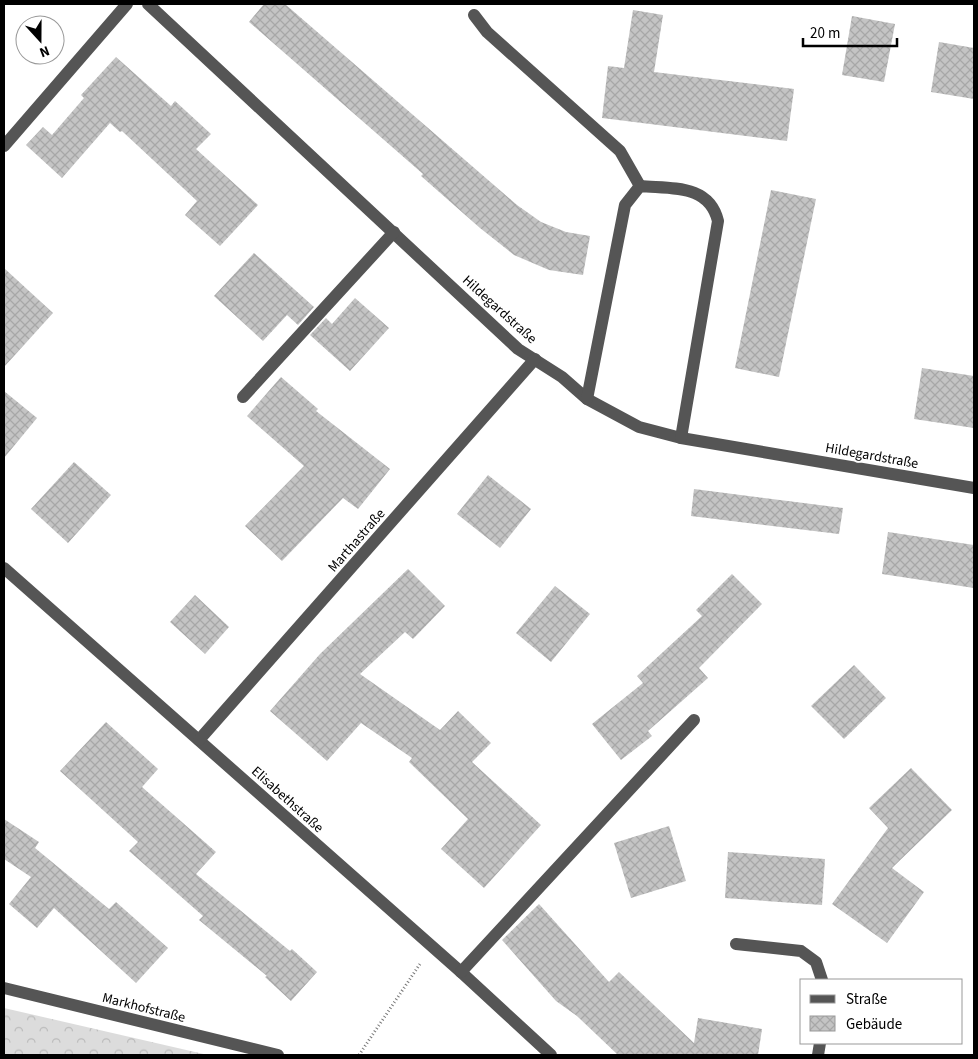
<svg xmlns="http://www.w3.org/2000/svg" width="978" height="1059" font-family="'Source Sans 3',sans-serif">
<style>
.forest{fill:url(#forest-crowns)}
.building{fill:url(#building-cross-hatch)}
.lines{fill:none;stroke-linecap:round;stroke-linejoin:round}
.path{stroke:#777;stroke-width:3;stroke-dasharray:1 2.5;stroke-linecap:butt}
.minor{stroke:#555;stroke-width:12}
.labels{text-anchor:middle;stroke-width:4;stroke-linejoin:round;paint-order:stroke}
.street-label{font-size:14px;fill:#000;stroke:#fff}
</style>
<defs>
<pattern id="forest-crowns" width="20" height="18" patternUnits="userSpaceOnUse" patternTransform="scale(1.25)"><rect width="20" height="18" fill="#dcdcdc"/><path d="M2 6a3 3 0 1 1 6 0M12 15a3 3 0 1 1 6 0" fill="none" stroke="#bbb"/></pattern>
<pattern id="building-cross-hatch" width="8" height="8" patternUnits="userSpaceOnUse" patternTransform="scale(1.25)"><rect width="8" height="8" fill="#c4c4c4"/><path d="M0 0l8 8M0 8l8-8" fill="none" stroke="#a7a7a7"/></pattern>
</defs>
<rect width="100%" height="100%" fill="#fff"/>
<path class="forest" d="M4 1008 208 1055H4Z"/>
<g class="building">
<path d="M264 4H285L517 205 541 222 566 232 590 236 583 275 549 270 514 255 480 228 421 176 423 174 249 22Z"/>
<path d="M633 10 663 15 654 72 794 89 787 141 602 118 608 66 624 68Z"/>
<path d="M852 16 895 24 884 82 842 75Z"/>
<path d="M939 42 974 48V99L931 92Z"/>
<path d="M116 57 171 106 175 101 211 134 196 149 258 205 220 246 185 215 197 201 122 131 120 132 110 123 62 178 26 145 43 127 52 135 84 98 81 95Z"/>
<path d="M771 190 816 199 779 377 735 368Z"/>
<path d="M254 253 314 307 298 325 287 315 263 341 214 296Z"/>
<path d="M4 268 53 313 4 367Z"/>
<path d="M355 298 389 328 350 371 310 335 326 318 332 324Z"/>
<path d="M922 368 974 376V428L914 419Z"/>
<path d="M281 377 318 409 316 411 390 469 358 509 343 498 282 561 245 526 304 466 247 416Z"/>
<path d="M4 391 37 418 4 458Z"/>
<path d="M74 462 111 495 68 543 31 509Z"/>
<path d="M488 475 531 509 500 548 457 514Z"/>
<path d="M694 489 843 508 839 534 691 516Z"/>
<path d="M888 532 974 545V588L882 574Z"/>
<path d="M408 569 445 606 413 639 405 632 360 674 440 730 458 711 491 743 472 762 541 825 484 888 441 849 468 819 409 762 412 758 361 723 327 761 270 711 320 654Z"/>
<path d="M732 574 762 604 699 668 708 678 648 731 652 736 621 760 592 724 643 683 637 676 702 616 696 610Z"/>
<path d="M555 586 590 614 551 662 516 633Z"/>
<path d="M195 595 229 627 205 654 170 622Z"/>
<path d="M854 665 886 698 844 739 811 706Z"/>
<path d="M106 722 158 769 142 787 216 852 196 874 290 951 292 949 317 972 291 1001 265 977 267 976 199 920 203 916 129 851 138 842 60 771Z"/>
<path d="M911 768 952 810 892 868 924 892 887 943 832 904 888 828 869 808Z"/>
<path d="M4 819 39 842 35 848 109 909 116 902 168 948 136 983 54 908 37 928 9 904 31 877 4 859Z"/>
<path d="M669 826 686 881 631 898 614 843Z"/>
<path d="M728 852 825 859 822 905 725 898Z"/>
<path d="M539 904 609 982 619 972 694 1043 698 1018 762 1029 758 1055H618L577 1016 556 1001 502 940Z"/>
</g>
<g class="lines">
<path class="path" d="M359 1055 420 964"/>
<g class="minor">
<path d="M148 4 518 349 562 377 587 399 639 427 681 438 974 488"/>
<path d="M474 15 487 32 620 151 640 186"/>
<path d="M4 146 127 4"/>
<path d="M243 397 394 232"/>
<path d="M587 399 625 205 640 186C672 189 709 184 718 221L681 438"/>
<path d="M4 568 461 972 551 1055"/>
<path d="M199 740 535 359"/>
<path d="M736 944 801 951 816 962 822 980"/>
<path d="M461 972 694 720"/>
<path d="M4 988 278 1055"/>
<path d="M818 1055 820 1043"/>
</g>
</g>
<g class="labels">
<g class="street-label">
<text transform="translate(500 309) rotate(42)" y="5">Hildegardstraße</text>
<text transform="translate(872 455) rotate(10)" y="5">Hildegardstraße</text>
<text transform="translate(356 540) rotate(-49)" y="5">Marthastraße</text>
<text transform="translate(288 799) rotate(42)" y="5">Elisabethstraße</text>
<text transform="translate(144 1007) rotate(14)" y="5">Markhofstraße</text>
</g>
</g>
<rect width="978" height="1059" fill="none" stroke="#000000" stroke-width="10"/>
<rect x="800" y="979" width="162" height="65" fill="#ffffff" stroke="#999999"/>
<rect x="810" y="995" width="25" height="8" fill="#555555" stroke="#999999"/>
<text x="846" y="1004" font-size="15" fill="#000000">Straße</text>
<rect x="810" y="1016" width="25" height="15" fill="url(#building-cross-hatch)" stroke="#999999"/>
<text x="846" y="1029" font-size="15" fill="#000000">Gebäude</text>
<g transform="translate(40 40) rotate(159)"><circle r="24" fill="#ffffff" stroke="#999999"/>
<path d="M0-4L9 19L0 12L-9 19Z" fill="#000000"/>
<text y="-8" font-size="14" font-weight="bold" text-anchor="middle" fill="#000000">N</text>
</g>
<path d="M803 38v8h94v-8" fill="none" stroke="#000000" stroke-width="2.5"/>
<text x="810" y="38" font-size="15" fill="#000000" stroke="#ffffff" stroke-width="4" paint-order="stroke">20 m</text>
</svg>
